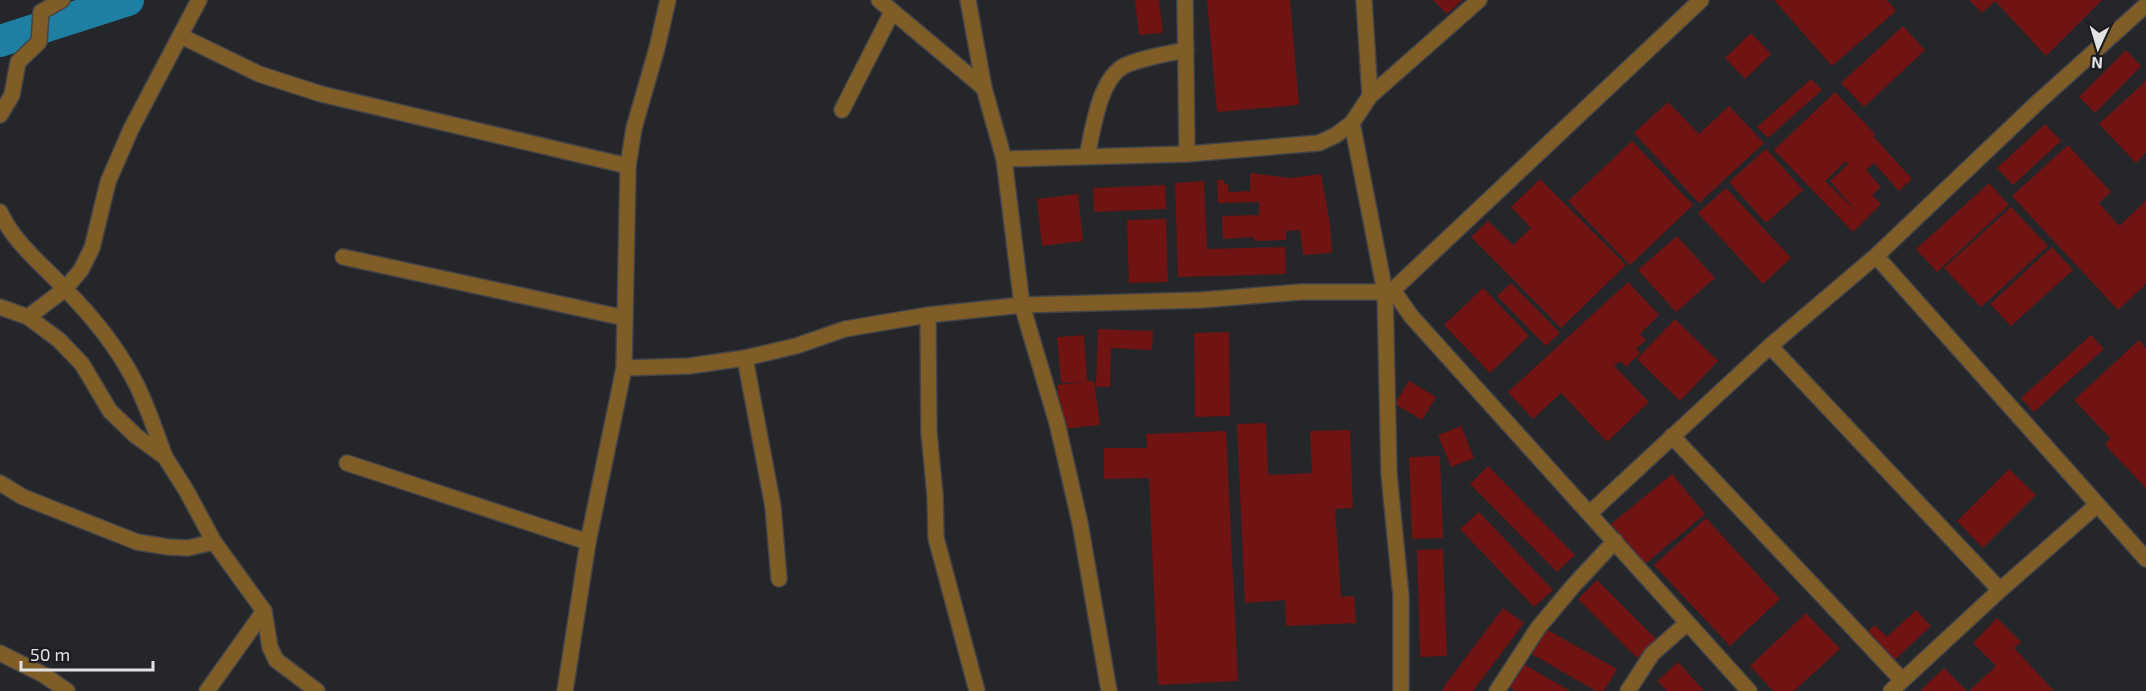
<svg xmlns="http://www.w3.org/2000/svg" width="2146" height="691" font-family="'Exo 2',sans-serif">
<style>
.lines{fill:none;stroke-linecap:round;stroke-linejoin:round}
.river{stroke:#1e7fa2;stroke-width:32}
.building{fill:#6f1412;fill-rule:evenodd}
.street-casing{stroke:#434448;stroke-width:18}
.street{stroke:#805d27;stroke-width:15}
</style>
<rect width="100%" height="100%" fill="#25262a"/>
<g class="lines">
<path class="river" d="M0 41 128 0"/>
</g>
<g class="building">
<path d="M1135 0H1159L1163 33 1139 35Z"/>
<path d="M1207 0H1290L1299 105 1217 112Z"/>
<path d="M1433 0H1462L1447 14Z"/>
<path d="M1774 0H1887L1896 11 1832 66Z"/>
<path d="M1969 0H2102L2046 56 1995 1 1982 13Z"/>
<path d="M1903 26 1925 50 1864 107 1841 83Z"/>
<path d="M1751 33 1771 54 1745 79 1725 58Z"/>
<path d="M2126 50 2141 66 2095 113 2079 97Z"/>
<path d="M1811 79 1822 90 1768 138 1757 127Z"/>
<path d="M2146 81V153L2136 163 2099 124Z"/>
<path d="M1835 92 1875 134 1873 136 1912 179 1899 191 1874 163 1866 170 1881 187 1872 195 1881 204 1853 232 1774 150ZM1846 161 1848 164 1830 181 1857 212 1825 181Z"/>
<path d="M1668 102 1699 134 1729 106 1764 143 1699 203 1634 133Z"/>
<path d="M2045 124 2061 141 2013 185 1997 168Z"/>
<path d="M1632 141 1693 205 1630 265 1568 201Z"/>
<path d="M2068 145 2111 192 2099 203 2119 226 2146 201V284L2118 310 2012 196Z"/>
<path d="M1766 149 1803 190 1766 223 1729 182Z"/>
<path d="M1250 173 1291 178 1321 174 1330 224 1332 253 1303 255 1300 230 1286 231V240L1254 241V237L1223 239 1222 216 1259 215V202L1218 203 1217 180H1224V184H1228L1229 192 1250 191Z"/>
<path d="M1540 179 1626 265 1561 328 1471 237 1488 221 1513 245 1531 228 1511 207Z"/>
<path d="M1204 181 1207 249 1285 247 1286 274 1178 277 1175 183Z"/>
<path d="M1989 183 2009 205 1937 272 1916 249Z"/>
<path d="M1165 185 1166 209 1094 212 1093 188Z"/>
<path d="M1726 188 1791 258 1763 284 1698 213Z"/>
<path d="M1078 194 1083 241 1042 246 1037 199Z"/>
<path d="M2011 207 2048 246 1981 307 1944 268Z"/>
<path d="M1166 219 1168 282 1129 283 1127 220Z"/>
<path d="M1677 236 1715 278 1676 312 1638 270Z"/>
<path d="M2052 247 2073 270 2011 326 1990 304Z"/>
<path d="M1628 282 1659 315 1640 334 1646 340 1636 349 1640 353 1626 367 1621 361 1614 366 1649 402 1607 442 1561 393 1533 419 1508 392Z"/>
<path d="M1511 283 1560 333 1546 346 1497 296Z"/>
<path d="M1483 288 1529 336 1490 373 1444 325Z"/>
<path d="M1675 319 1718 361 1680 401 1637 359Z"/>
<path d="M1098 329 1153 331 1152 350 1111 348 1110 387H1096Z"/>
<path d="M1229 332 1230 416 1195 417 1194 333Z"/>
<path d="M1084 335 1087 381H1094L1100 425 1062 429 1057 385 1083 382 1061 383 1057 337Z"/>
<path d="M2091 335 2104 349 2034 412 2021 398Z"/>
<path d="M2139 340 2146 348V488L2105 445 2110 438 2074 400Z"/>
<path d="M1409 381 1436 397 1422 420 1395 404Z"/>
<path d="M1266 423 1268 475 1312 473 1310 431 1350 430 1353 508 1335 509 1341 597 1354 596 1356 623 1286 626 1285 600 1245 603 1237 424Z"/>
<path d="M1461 426 1474 458 1451 467 1438 435Z"/>
<path d="M1226 431 1238 681 1158 685 1149 478 1104 479V448H1147L1146 434Z"/>
<path d="M1440 456 1443 538 1412 539 1409 457Z"/>
<path d="M1488 466 1575 555 1557 572 1470 484Z"/>
<path d="M2009 469 2036 495 1983 548 1957 521Z"/>
<path d="M1672 474 1705 514 1645 564 1611 524Z"/>
<path d="M1479 512 1553 590 1534 607 1460 529Z"/>
<path d="M1706 518 1780 599 1730 646 1654 565Z"/>
<path d="M1443 549 1447 656 1420 657 1417 550Z"/>
<path d="M1597 580 1656 639 1637 658 1578 599Z"/>
<path d="M1503 608 1524 623 1473 691H1444L1442 689Z"/>
<path d="M1916 610 1931 626 1891 663 1865 634 1875 625 1887 637Z"/>
<path d="M1806 613 1840 649 1794 691H1773L1750 666Z"/>
<path d="M1997 618 2021 642 2014 648 2054 691H1969L1996 666 1973 643Z"/>
<path d="M1544 628 1617 669 1604 691H1596L1530 653Z"/>
<path d="M1678 662 1704 691H1667L1657 681Z"/>
<path d="M1523 664 1570 691H1516L1509 687Z"/>
<path d="M1944 668 1967 691H1920Z"/>
</g>
<g class="lines">
<defs>
<g id="street">
<path d="M879 0 984 88"/>
<path d="M968 0 984 88 1004 159 1022 305 1057 423 1080 523 1109 691"/>
<path d="M1185 0 1187 154"/>
<path d="M1364 0 1370 96"/>
<path d="M181 36 259 74 321 94 628 166"/>
<path d="M842 110 892 12"/>
<path d="M0 115 12 95 18 62 39 42 41 12 62 0"/>
<path d="M1352 123 1385 292 1389 474 1401 596V691"/>
<path d="M1087 156C1093 130 1099 77 1126 65 1145 57 1166 54 1186 50"/>
<path d="M1004 159 1187 154 1319 143 1336 135 1352 123 1370 96 1479 0"/>
<path d="M0 212C14 243 42 264 65 289 90 314 115 345 132 376 146 401 155 430 165 457"/>
<path d="M1876 256 2146 559"/>
<path d="M343 257 625 318"/>
<path d="M1393 290 1411 316 1749 691"/>
<path d="M0 307 28 317 59 340 82 364 110 411 136 436 165 457 186 490 214 542 264 611 270 647 276 660 317 691"/>
<path d="M928 315 929 433 935 495 936 538 977 691"/>
<path d="M28 317 65 289 81 270 92 248 108 182 131 129 199 0"/>
<path d="M1770 346 2000 590"/>
<path d="M745 358 773 507 779 579"/>
<path d="M624 368 689 366 745 358 796 346 845 329 928 315 1022 305 1201 300 1301 292H1385L1393 290 1701 0"/>
<path d="M1672 436 1902 680"/>
<path d="M347 463 588 542"/>
<path d="M0 483 23 497 137 542 168 547 188 548 214 542"/>
<path d="M1590 513 1770 346 1876 256 2037 103 2146 5"/>
<path d="M0 653 44 675 67 691"/>
<path d="M207 691 264 611"/>
<path d="M565 691 588 542 624 368 628 166 634 128 657 48 668 0"/>
<path d="M1497 691 1538 628 1574 585 1615 541"/>
<path d="M1628 691 1652 654 1687 623"/>
<path d="M1891 691 2000 590 2097 505"/>
</g>
</defs>
<use href="#street" class="street-casing"/>
<use href="#street" class="street"/>
</g>
<g transform="translate(2098 48) rotate(184)" stroke="#1c1d20" stroke-width="4.5" paint-order="stroke">
<path d="M0-4.5L10 22L0 15L-10 22Z" fill="#e2e2e5"/>
<text y="-9" font-size="16" font-weight="bold" text-anchor="middle" fill="#e2e2e5">N</text>
</g>
<path d="M21 661v9h132v-9" fill="none" stroke="#e2e2e5" stroke-width="3"/>
<text x="30" y="661" font-size="18" fill="#e2e2e5" stroke="#1c1d20" stroke-width="4.5" paint-order="stroke">50 m</text>
</svg>
